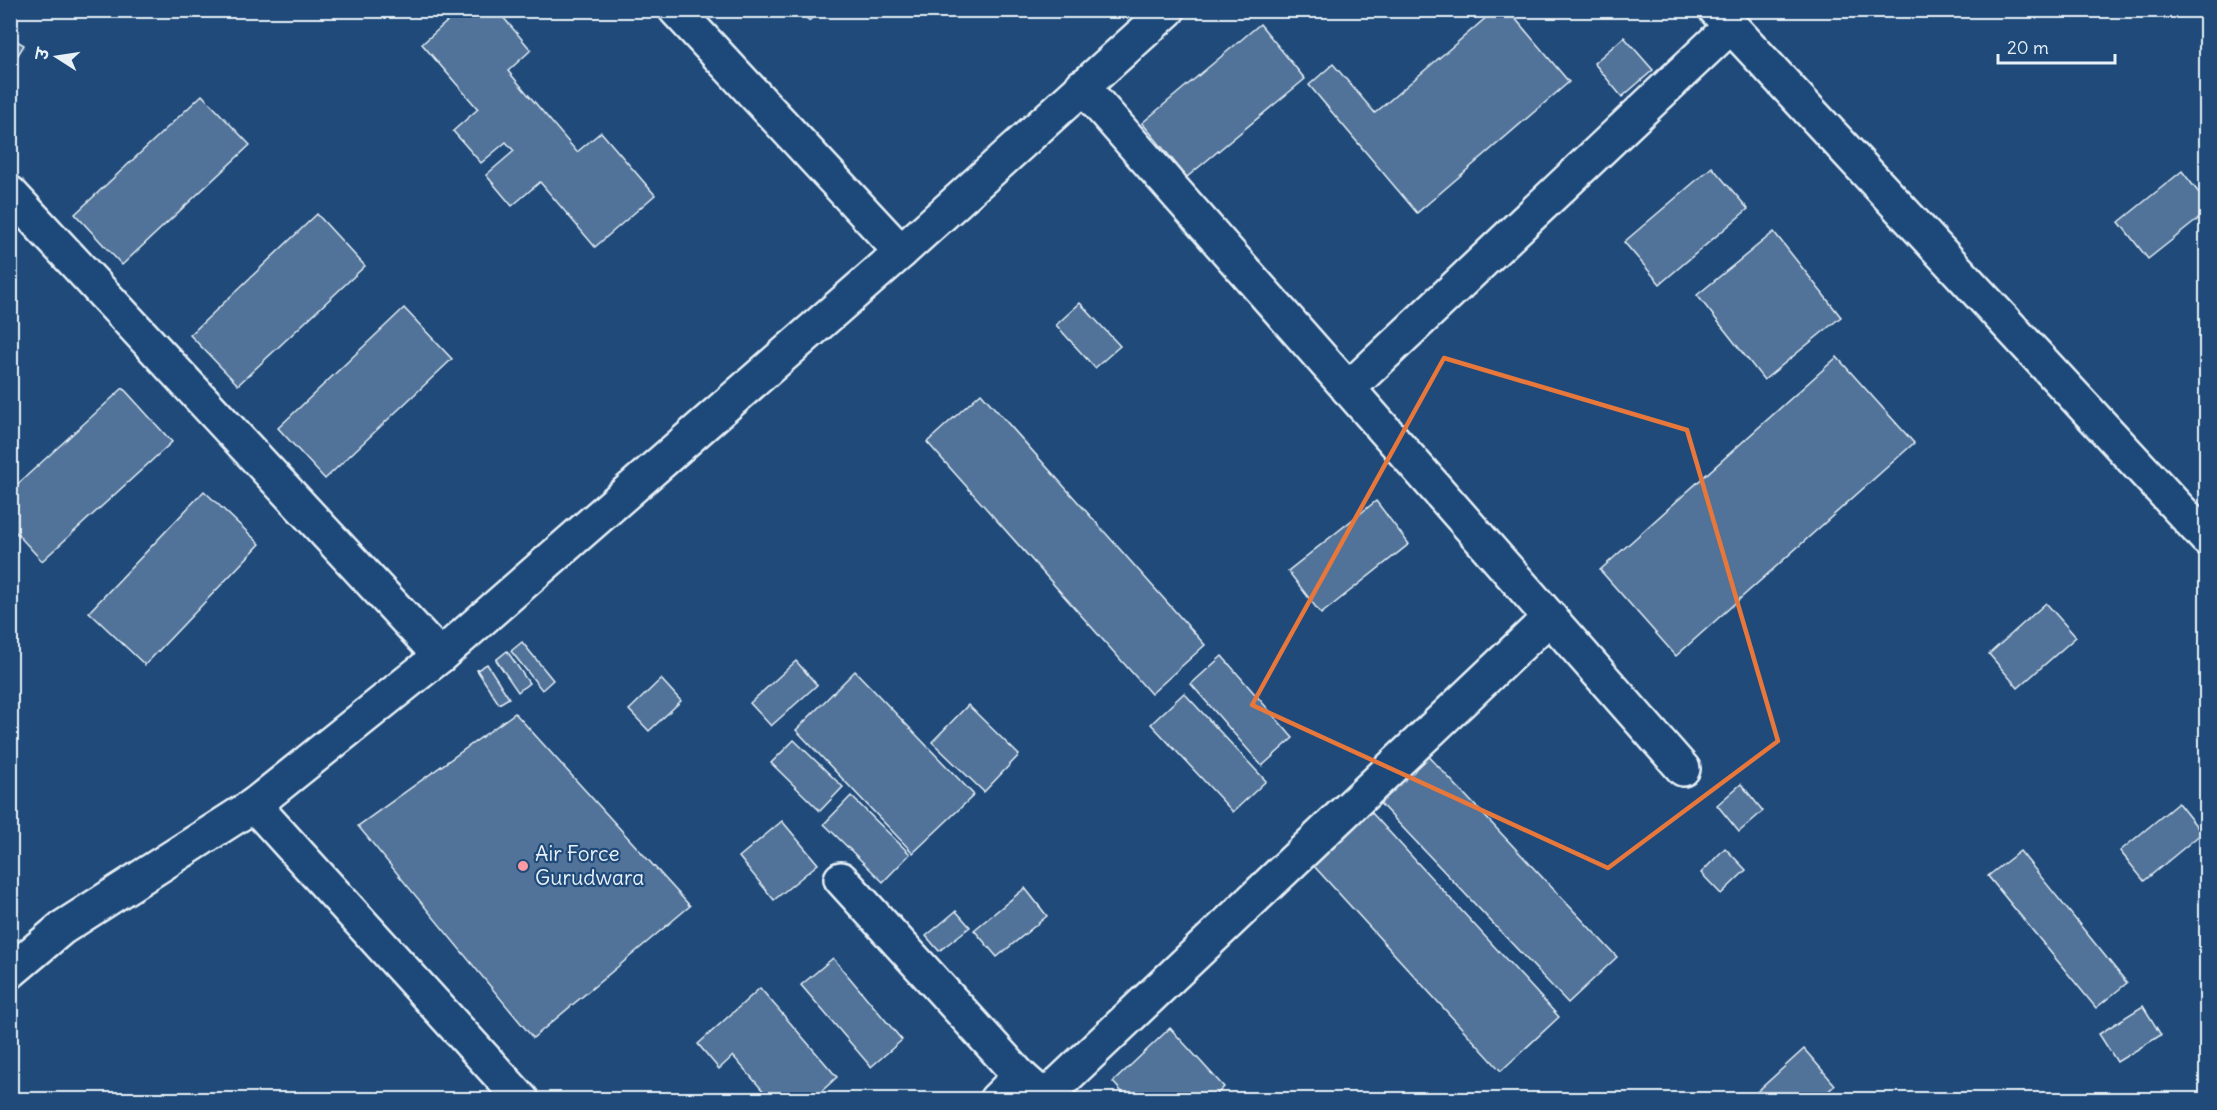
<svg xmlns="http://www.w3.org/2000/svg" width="2217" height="1110" font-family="Delius,'Playpen Sans Deva',sans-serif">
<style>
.building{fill:#517399;stroke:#e8f1f8;stroke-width:1.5}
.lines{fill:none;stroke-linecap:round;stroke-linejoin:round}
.minor-casing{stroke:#e8f1f8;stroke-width:38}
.minor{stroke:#1f4a7a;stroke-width:33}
.marked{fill:none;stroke:#e8773b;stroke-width:4.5;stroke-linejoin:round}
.poi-dot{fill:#ff9aa2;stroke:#1f4a7a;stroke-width:2}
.labels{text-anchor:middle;stroke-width:4.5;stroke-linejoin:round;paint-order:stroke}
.poi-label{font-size:21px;fill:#e8f1f8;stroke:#1f4a7a;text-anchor:start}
</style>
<rect width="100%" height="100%" fill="#1f4a7a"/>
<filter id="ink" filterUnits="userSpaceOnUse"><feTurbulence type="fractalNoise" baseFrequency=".0167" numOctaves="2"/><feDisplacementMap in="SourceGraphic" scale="12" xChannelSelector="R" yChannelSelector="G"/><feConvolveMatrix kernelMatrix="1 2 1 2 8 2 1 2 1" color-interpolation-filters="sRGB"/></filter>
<g filter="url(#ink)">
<g class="building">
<path d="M460 10H497L531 50 508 71 577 152 601 132 655 195 595 247 540 182 512 206 486 175 514 151 506 142 481 163 453 131 478 109 422 44Z"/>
<path d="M799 10H820L809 21Z"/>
<path d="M1495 10H1508L1569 82 1417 213 1309 85 1333 64 1375 113Z"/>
<path d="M1260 24 1305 79 1187 177 1142 123Z"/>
<path d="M10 37 24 45 10 68Z"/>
<path d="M1624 37 1653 70 1622 97 1594 63Z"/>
<path d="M202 95 250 145 122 265 75 214Z"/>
<path d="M1712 167 1748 209 1660 284 1624 242Z"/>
<path d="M2182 171 2206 202V213L2148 259 2119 222Z"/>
<path d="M317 214 365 266 238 385 190 335Z"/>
<path d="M1774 232 1841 317 1764 380 1697 295Z"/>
<path d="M1080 303 1120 346 1095 368 1056 325Z"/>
<path d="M404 308 452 359 325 479 278 428Z"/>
<path d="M1837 357 1914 443 1676 656 1600 570Z"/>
<path d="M123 388 172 442 42 561 10 526V491Z"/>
<path d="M981 393 1205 645 1151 694 927 442Z"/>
<path d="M204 491 260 544 145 665 89 612Z"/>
<path d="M1376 501 1409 544 1321 614 1288 571Z"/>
<path d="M2046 603 2076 637 2018 688 1989 654Z"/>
<path d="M522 642 553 680 542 690 511 651Z"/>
<path d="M507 651 529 683 518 692 496 660Z"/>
<path d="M1222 656 1293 738 1262 766 1191 684Z"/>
<path d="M796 661 817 685 771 726 750 703Z"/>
<path d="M487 664 509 698 499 704 477 670Z"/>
<path d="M855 671 974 795 913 853 796 730Z"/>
<path d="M661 679 681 701 649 731 629 710Z"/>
<path d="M1184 693 1266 781 1233 812 1151 724Z"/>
<path d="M968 705 1019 755 984 792 932 742Z"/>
<path d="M515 713 690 906 533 1038 358 826Z"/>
<path d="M794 740 843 787 820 811 771 763Z"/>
<path d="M1422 749 1617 957 1568 1003 1373 796Z"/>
<path d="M1741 784 1763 811 1739 832 1717 805Z"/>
<path d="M851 796 910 854 883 882 824 824Z"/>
<path d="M1360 800 1559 1017 1501 1071 1302 853Z"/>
<path d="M2178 803 2202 833 2144 881 2120 851Z"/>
<path d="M782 821 818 864 774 900 739 857Z"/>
<path d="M1725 848 1746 870 1721 894 1701 873Z"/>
<path d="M2020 851 2127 983 2096 1008 1988 876Z"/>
<path d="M1025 888 1047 916 997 957 974 930Z"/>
<path d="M956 911 970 927 939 951 926 936Z"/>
<path d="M833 958 902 1040 871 1067 801 985Z"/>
<path d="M760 988 837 1077 812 1100H771L733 1056 719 1069 698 1044Z"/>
<path d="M2143 1006 2161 1035 2117 1062 2099 1034Z"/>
<path d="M1170 1028 1224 1087 1211 1100H1129L1113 1082Z"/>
<path d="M1804 1049 1835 1085 1819 1100H1748Z"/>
</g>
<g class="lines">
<defs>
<g id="minor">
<path d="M676 10 901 252"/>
<path d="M1716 10 2206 538"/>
<path d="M1082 86 1683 769"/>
<path d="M10 193 440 656"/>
<path d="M1348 389 1730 27"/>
<path d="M254 805 522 1100"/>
<path d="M841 879 1020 1076 1047 1100"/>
<path d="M10 972 62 928 254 805 440 656 901 252 1168 10"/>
<path d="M1045 1097 1550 617"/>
<path d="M996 1100 1020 1076"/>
</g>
</defs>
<use href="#minor" class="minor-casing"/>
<use href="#minor" class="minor"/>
</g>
</g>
<path class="marked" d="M1444 358 1687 430 1778 741 1608 868 1252 705Z"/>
<circle class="poi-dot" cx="523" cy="866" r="6"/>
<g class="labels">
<g class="poi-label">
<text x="535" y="861">Air Force<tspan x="535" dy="24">Gurudwara</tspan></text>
</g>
</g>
<rect width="2217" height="1110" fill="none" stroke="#1f4a7a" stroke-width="36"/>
<rect x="18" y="18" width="2181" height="1074" fill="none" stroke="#e8f1f8" stroke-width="2" filter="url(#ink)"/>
<g transform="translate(57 57) rotate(282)" stroke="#1f4a7a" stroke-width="4.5" paint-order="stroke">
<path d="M0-4.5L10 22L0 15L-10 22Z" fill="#e8f1f8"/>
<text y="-9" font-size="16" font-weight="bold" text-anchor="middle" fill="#e8f1f8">उ</text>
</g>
<path d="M1998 54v9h117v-9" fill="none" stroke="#e8f1f8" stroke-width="3"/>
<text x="2007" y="54" font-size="18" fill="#e8f1f8" stroke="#1f4a7a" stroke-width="4.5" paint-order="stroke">20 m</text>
</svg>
